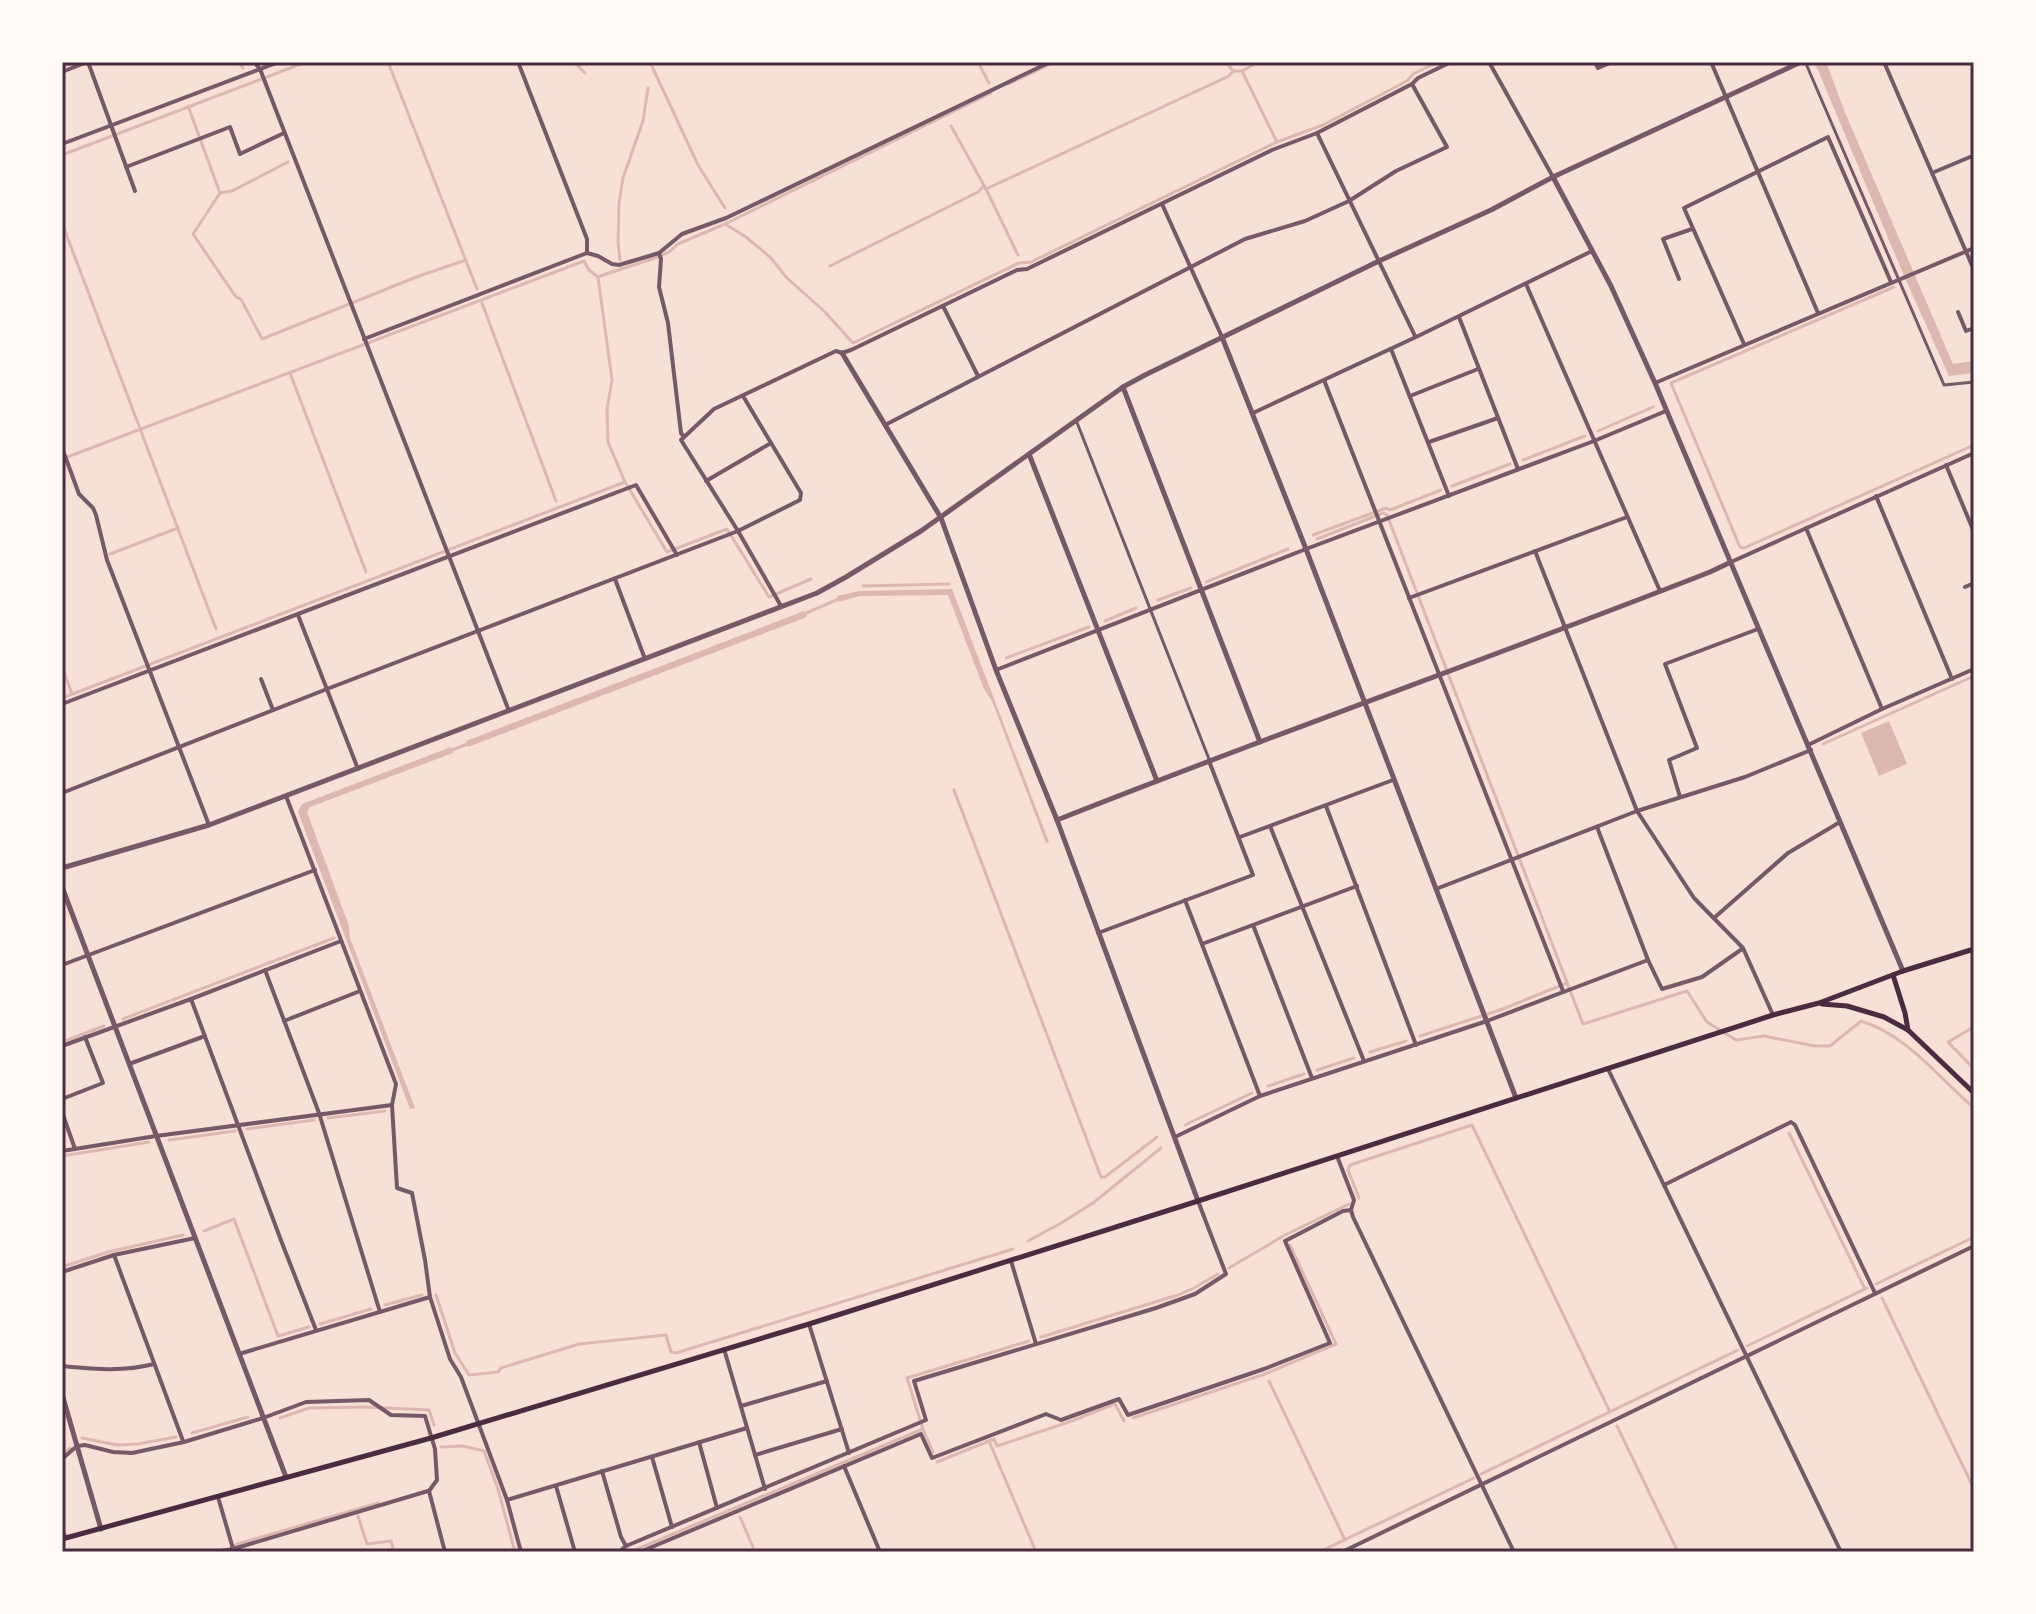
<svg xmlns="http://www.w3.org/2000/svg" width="2036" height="1614" font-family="Ubuntu,sans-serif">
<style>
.water{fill:#dcb8b0}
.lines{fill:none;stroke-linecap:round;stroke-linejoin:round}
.stream{stroke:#dcb8b0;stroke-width:3}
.pedestrian{stroke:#755966;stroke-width:3}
.minor{stroke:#755966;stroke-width:4}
.tertiary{stroke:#755966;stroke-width:5}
.secondary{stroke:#4a2c40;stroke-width:5}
.neatline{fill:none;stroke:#4a2c40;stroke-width:3}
</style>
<rect width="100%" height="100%" fill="#f7e1d7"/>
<g class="water">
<path d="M1813 62H1825L1827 64 1844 110 1953 364 1974 361V373L1949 376 1901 269 1818 70Z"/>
<path d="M952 589 1049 842 1046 843 992 701 984 689 948 595 860 596 839 602 837 596 859 591Z"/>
<path d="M804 611 807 617 468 747 466 741Z"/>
<path d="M1889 721 1907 764 1879 776 1861 733Z"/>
<path d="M451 747 453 753 310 807 307 812 349 926 350 938 415 1108 410 1109 298 812 302 804Z"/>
</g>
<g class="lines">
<g class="stream">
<path d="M239 62 243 68"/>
<path d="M388 62 477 289"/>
<path d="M574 62 585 73"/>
<path d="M650 62 698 165 725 208"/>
<path d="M978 62 989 83"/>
<path d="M1226 62 1233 71H1242L1277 142"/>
<path d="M62 63 64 66 79 62"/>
<path d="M1242 71 1258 62"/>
<path d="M1008 84 1055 62"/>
<path d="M188 106 220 193 193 234 236 297 241 299 262 339 419 276 466 260"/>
<path d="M951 126 986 189 1018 255"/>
<path d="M62 155 306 62"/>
<path d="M986 189 1229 76 1233 71"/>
<path d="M220 193 232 191 288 162"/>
<path d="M62 223 216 629"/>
<path d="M725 224 991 93"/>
<path d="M620 260 618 243 619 203 623 178 643 121 648 88"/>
<path d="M830 266 978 192 984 186"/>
<path d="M600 276 655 258 669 252 678 244 725 224 746 237 770 257 787 278 824 311 853 343 1019 263 1031 262 1277 142 1323 125 1407 81 1413 74 1438 62"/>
<path d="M1894 287 1671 383 1740 547 1744 548 1974 445"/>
<path d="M482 303 556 501"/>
<path d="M290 373 366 572"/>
<path d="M1598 431 1653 407"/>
<path d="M62 459 584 261 589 270 598 277 612 380 607 409 608 442 625 482 667 552 727 529 769 597 811 579"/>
<path d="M1523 460 1585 436"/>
<path d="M1452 486 1510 464"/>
<path d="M1313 535 1386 508 1390 510 1441 490"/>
<path d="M1317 539 1383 513 1387 515 1583 1024 1687 991 1707 1022 1736 1040 1764 1036 1815 1046H1830L1861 1021C1907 1035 1938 1077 1974 1108"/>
<path d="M110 554 178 528"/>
<path d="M1206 582 1288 549"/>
<path d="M863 586 949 584"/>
<path d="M1158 600 1191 588"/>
<path d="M804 614 841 598"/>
<path d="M1105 621 1136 608"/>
<path d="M1006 658 1089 627"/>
<path d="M62 667 72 694"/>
<path d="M62 698 625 482"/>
<path d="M1823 744 1974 676"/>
<path d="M449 751 468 744"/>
<path d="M954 790 1101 1177H1105L1157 1137"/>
<path d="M123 1019 334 938"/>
<path d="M1974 1027 1948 1042 1974 1069"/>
<path d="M1420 1036 1503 1009 1567 983"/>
<path d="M62 1042 104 1026"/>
<path d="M1370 1052 1406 1041"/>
<path d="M1317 1070 1354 1058"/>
<path d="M1268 1086 1304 1074"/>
<path d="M328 1118 385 1111"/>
<path d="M1185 1125 1252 1093"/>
<path d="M247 1129 314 1120"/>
<path d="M1789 1133 1865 1289"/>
<path d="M169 1140 235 1131"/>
<path d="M62 1156 149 1142"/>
<path d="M1359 1198 1348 1170 1350 1165 1472 1125 1610 1412"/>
<path d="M204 1231 234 1219 278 1336 309 1327"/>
<path d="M1028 1241 1063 1222 1093 1203 1161 1148"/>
<path d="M62 1267 108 1252 183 1235"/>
<path d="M1229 1268 1285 1235 1349 1204"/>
<path d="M1876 1284 1974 1237"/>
<path d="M436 1295 455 1353 469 1375 498 1372 501 1368 579 1344 666 1335 671 1352 676 1353 1013 1249"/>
<path d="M1882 1298 1974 1489"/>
<path d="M385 1305 422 1295"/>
<path d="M320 1324 371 1309"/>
<path d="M1041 1337 1178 1295 1194 1288 1218 1274"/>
<path d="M1747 1346 1867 1288"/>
<path d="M1269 1381 1345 1540"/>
<path d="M280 1418 309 1408 367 1407 429 1410 434 1425"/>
<path d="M1133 1418 1265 1374 1336 1344 1290 1245"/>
<path d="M1617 1426 1678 1552"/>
<path d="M192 1433 248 1417"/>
<path d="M82 1438 117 1445 138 1444 176 1437"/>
<path d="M989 1441 1036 1552"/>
<path d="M441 1447 463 1446 484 1451 498 1489 515 1552"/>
<path d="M933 1452 923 1429 907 1378 1029 1341"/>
<path d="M62 1455 70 1448"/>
<path d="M937 1462 989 1441 994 1439 997 1446 1069 1422 1115 1404 1124 1421"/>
<path d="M1481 1474 1738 1350"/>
<path d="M358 1516 367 1544 391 1541 394 1552"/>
<path d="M740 1517 755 1552"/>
<path d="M231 1548 237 1544 378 1503"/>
<path d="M630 1552 923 1429"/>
<path d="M1319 1552 1474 1478"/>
</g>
<g class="pedestrian">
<path d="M1807 66 1944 385 1974 382"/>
<path d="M1076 420 1209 759"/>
</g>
<g class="minor">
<path d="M88 62 135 191"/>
<path d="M254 62 260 69 509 711"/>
<path d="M518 62 587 239V253"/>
<path d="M1489 62 1553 177"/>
<path d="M1595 62 1598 68 1612 62"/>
<path d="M1711 62 1818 313"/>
<path d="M1884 62 1974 270"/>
<path d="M62 72 87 62"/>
<path d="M1317 133 1415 336"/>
<path d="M62 144 279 62"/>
<path d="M126 167 230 127 240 154 284 133"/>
<path d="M1932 173 1970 157"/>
<path d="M1162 204 1222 337"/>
<path d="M659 253 661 259 659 287 668 323 681 433 684 437"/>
<path d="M1679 279 1663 239 1692 229"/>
<path d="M1526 284 1660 591"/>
<path d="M943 306 978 376"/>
<path d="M1958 312 1966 331 1974 328"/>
<path d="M1459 317 1518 469"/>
<path d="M364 339 587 253 598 256 612 264 619 265 659 253 682 234 726 218 1050 62"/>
<path d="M1744 344 1684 208 1828 137 1891 282"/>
<path d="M1391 349 1449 496"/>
<path d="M1324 380 1563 991"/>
<path d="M1655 383 1974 248"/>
<path d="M1410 396 1478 369"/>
<path d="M1253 413 1416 337 1592 251"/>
<path d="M885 425 1245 239 1305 221 1349 201 1396 171 1447 147 1412 84"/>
<path d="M1429 442 1498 418"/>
<path d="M62 448 79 494 93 508 96 515 107 560 209 825"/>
<path d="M1946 465 1974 532"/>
<path d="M706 481 771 443"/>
<path d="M1876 496 1952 679"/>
<path d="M1806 528 1882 709"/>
<path d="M1535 551 1637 811 1694 898 1743 948 1773 1015"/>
<path d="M1731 562 1974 453"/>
<path d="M615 579 645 659"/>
<path d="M1965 587 1974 583"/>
<path d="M1409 598 1627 517"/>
<path d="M781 606 738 531 681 440 714 409 836 351 842 353 851 350 1017 270 1027 269 1272 150 1317 133 1412 84 1418 78 1451 62"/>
<path d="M298 615 358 769"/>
<path d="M996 670 1306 549 1594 441 1666 411"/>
<path d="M261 679 273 710"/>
<path d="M62 704 636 485 677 555"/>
<path d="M1808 745 1882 709 1974 669"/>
<path d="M62 793 327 689 738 531 800 500 801 493 743 396"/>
<path d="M286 796 396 1084 392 1105 397 1188 412 1193 425 1260 430 1297 450 1359 461 1377 507 1500 521 1552"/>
<path d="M1680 797 1669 760 1697 748 1665 664 1758 629"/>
<path d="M1326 806 1416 1045"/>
<path d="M1270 826 1364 1061"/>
<path d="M1597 827 1648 960 1662 989 1702 977 1742 949"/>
<path d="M1240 837 1393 780"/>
<path d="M1436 889 1637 811 1745 777 1811 750"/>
<path d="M1185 900 1260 1096"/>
<path d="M1714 918 1788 853 1840 822"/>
<path d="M1253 925 1312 1078"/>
<path d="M1098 933 1253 875 1209 761"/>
<path d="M1202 944 1357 886"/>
<path d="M62 965 315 870"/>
<path d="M265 970 319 1113 380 1312"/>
<path d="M191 999 282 1243 316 1330"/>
<path d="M284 1021 360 991"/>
<path d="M62 1046 191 999 341 941"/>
<path d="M129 1064 205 1036"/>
<path d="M1608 1069 1841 1552"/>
<path d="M62 1099 103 1083 85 1037"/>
<path d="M62 1112 75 1149"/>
<path d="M1175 1137 1260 1096 1487 1021 1648 960"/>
<path d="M62 1151 156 1136 392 1105"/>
<path d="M1337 1156 1354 1200 1351 1210 1353 1217 1514 1552"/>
<path d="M1664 1185 1791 1122 1795 1125 1875 1293"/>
<path d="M114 1255 183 1441"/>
<path d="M1011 1261 1036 1344"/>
<path d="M62 1272 114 1255 195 1238"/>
<path d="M809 1324 849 1453"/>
<path d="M724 1349 765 1489"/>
<path d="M239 1354 430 1297"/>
<path d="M62 1366C94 1369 123 1372 154 1364"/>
<path d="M741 1406 827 1381"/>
<path d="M699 1442 717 1508"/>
<path d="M755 1455 842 1429"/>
<path d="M652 1457 672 1527"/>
<path d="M62 1459 77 1446 85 1445 113 1452 132 1453 184 1442 263 1418 306 1402 369 1400 391 1415 425 1416 435 1449 437 1480 429 1491 445 1552"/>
<path d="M844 1466 880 1552"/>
<path d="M602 1471 621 1537 626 1546"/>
<path d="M556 1486 575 1552"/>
<path d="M218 1497 234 1552"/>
<path d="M507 1500 747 1428"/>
<path d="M62 1530 66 1538"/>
<path d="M215 1552 233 1549 428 1491"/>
<path d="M619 1552 626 1546 926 1420 914 1381 1156 1308 1195 1294 1226 1274 1198 1201"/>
<path d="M640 1552 921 1434 932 1458 1046 1414 1061 1420 1119 1399 1128 1415 1264 1369 1330 1343 1285 1241 1343 1211 1351 1210"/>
<path d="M1342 1552 1974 1246"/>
</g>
<g class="tertiary">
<path d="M1553 177 1611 286 1655 383 1903 971"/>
<path d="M1222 337 1306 549 1516 1098"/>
<path d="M842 353 941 518 996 670 1057 820 1198 1201"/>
<path d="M1123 387 1260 742"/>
<path d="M1029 454 1157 781"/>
<path d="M1057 820C1274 734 1493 657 1710 572L1731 562"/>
<path d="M62 868 209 825 817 593 846 577 921 531 1123 387 1145 375 1379 261 1491 210 1553 177 1801 62"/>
<path d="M62 887 286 1477"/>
<path d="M62 1394 101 1529"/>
</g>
<g class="secondary">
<path d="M1893 975 1905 1013 1908 1030"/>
<path d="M1822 1004 1847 1006 1884 1017 1908 1030 1974 1093"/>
<path d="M62 1539 431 1438 809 1324 1198 1201 1773 1015 1819 1003 1903 971 1974 949"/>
</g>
</g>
<rect width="2036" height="1614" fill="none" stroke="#fffaf5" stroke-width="128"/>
<rect x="64" y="64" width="1908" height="1486" class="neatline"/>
</svg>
